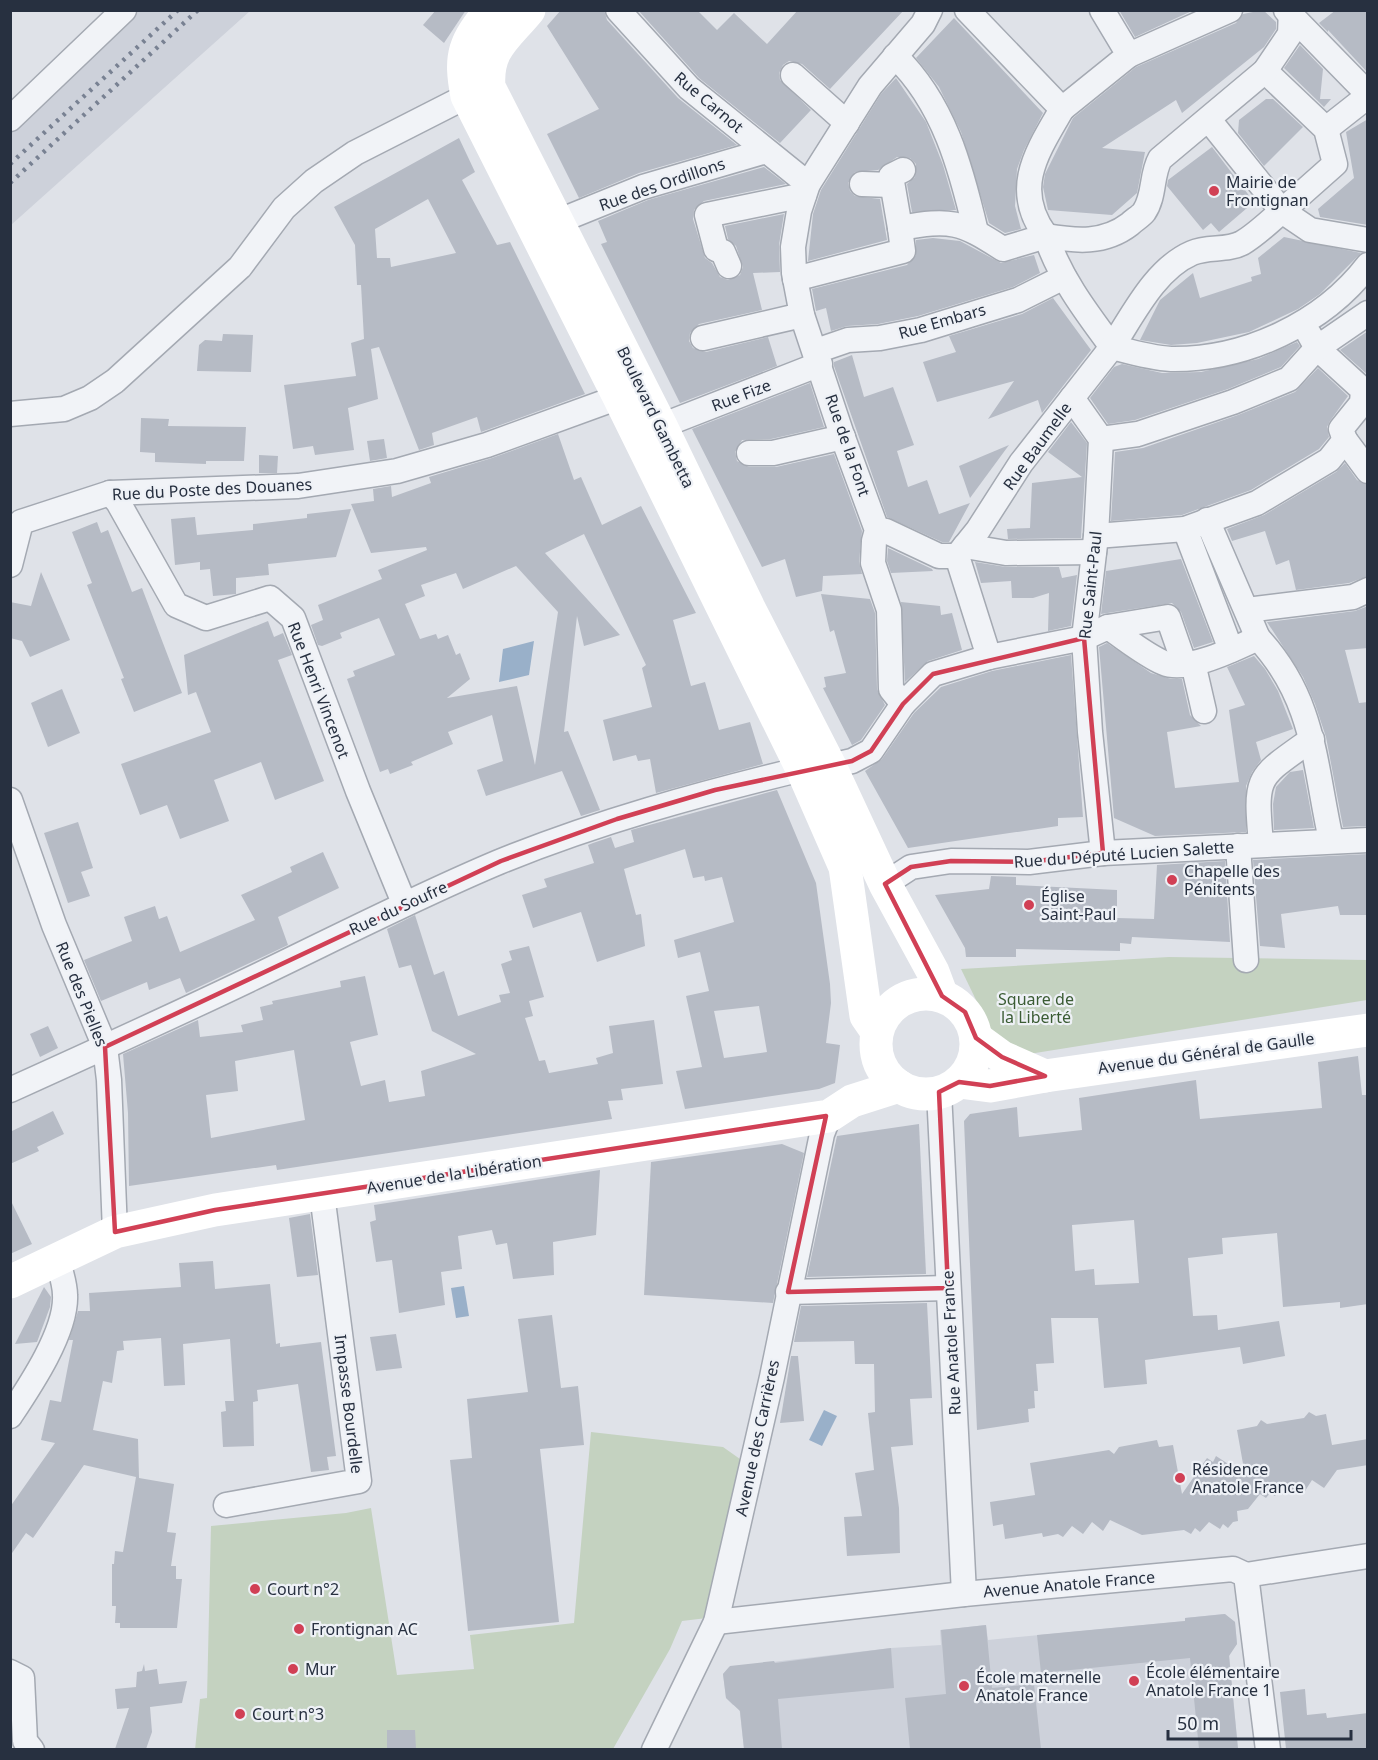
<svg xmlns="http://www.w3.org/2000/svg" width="1378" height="1760" font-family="'Noto Sans',sans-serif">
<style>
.built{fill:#cdd1da}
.green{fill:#c4d2c0}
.water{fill:#99b0c9}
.building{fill:#b6bbc5;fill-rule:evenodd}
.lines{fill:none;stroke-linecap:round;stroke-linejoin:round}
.street-casing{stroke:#a4a9b2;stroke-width:27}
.street{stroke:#f1f3f7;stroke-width:24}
.secondary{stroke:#fff;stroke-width:33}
.rail{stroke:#788192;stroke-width:4.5;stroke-dasharray:3 6;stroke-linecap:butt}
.marked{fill:none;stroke:#d14055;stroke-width:4.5;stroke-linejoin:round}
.poi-dot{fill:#d14055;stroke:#eef1f6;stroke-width:2}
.labels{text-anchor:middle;stroke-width:4.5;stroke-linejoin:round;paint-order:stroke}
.street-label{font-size:16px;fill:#273040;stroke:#eef1f6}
.poi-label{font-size:16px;fill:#273040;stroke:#eef1f6;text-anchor:start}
.park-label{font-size:16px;fill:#3b5c34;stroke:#eef1f6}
</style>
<rect width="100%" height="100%" fill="#dfe2e8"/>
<g class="built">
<path d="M139 11H250L11 225V128Z"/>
<path d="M1224 1614 1235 1622 1237 1644 1229 1653 1238 1749H744L739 1705H733L726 1698 723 1674 729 1667 891 1648 941 1645 940 1630 986 1625 988 1640 1185 1621V1618Z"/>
</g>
<g class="green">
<path d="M1169 957 1367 960V1000L1029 1054 992 1033 961 969Z"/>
<path d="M591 1432 723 1447 740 1459 744 1473 707 1618 682 1621 670 1649 613 1749 195 1750 200 1699 207 1698 211 1526 346 1513 371 1508 397 1675 474 1669 470 1635 574 1623Z"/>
</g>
<g class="water">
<path d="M534 641 529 675 499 682 503 649Z"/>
<path d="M464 1286 469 1316 456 1318 451 1288Z"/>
<path d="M824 1410 837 1416 822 1446 809 1440Z"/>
</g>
<g class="building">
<path d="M436 10H466L444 43 423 25Z"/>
<path d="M561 10H604L607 20 678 98 737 145 639 173 579 198 547 134 599 109 547 26Z"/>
<path d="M638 10H697L717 30 734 13 767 44 798 10H904L830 89 802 64 789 61 783 65 779 73 780 80 811 110 780 143 699 78Z"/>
<path d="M1119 10H1194L1135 37Z"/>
<path d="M1263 10 1276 22V29L1264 47 1182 113 1176 100 1102 148 1145 152 1137 193 1112 215 1048 210 1043 187 1045 174 1073 118 1136 67 1236 23 1243 14Z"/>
<path d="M1336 10H1368V73L1328 30V32L1319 23Z"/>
<path d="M954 18 1043 113 1024 150 1017 169 1015 206 1021 229 1005 233 989 223 961 132 939 87 916 58Z"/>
<path d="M1300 45 1323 69 1320 99H1331L1324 107 1284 68Z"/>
<path d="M896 78 926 122 943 165 956 210 912 212 907 184 915 177 916 164 910 158 897 157 878 170 855 172 848 183 850 191 855 196 880 199 887 240 808 261 813 214 821 190 881 94Z"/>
<path d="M1266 99H1273L1303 127 1264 166 1238 133 1239 120Z"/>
<path d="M1368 119V225L1320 217 1318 209 1354 178 1346 132Z"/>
<path d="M459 138 475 172 462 180 497 245 510 242 585 394 481 432 477 417 432 433 434 445 419 450 379 347 371 349 378 399 348 408 354 450 315 455 313 446 293 449 284 385 356 376 351 343 364 339 361 285H357L355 245 334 207ZM428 199 456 253 391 267 390 258H377L375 229Z"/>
<path d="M1212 147 1254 202 1219 232 1211 223 1203 230 1167 186 1168 180Z"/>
<path d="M764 167 786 184 704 201 694 210 693 219 705 258 712 263 720 277 728 280 740 275 743 267 736 246 728 239 725 226 784 214 779 245 780 272 753 273 762 310 699 324 690 333 689 341 693 348 706 352 768 337 777 366 680 403 601 244 607 242 598 221 648 200Z"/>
<path d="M1284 237 1361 253 1320 294 1298 309 1249 332 1197 343 1171 345 1140 340 1160 300 1193 273 1200 298 1252 281 1251 277 1261 274 1258 258Z"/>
<path d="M933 238 960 241 1001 263 1034 255 1040 273 1013 287 918 316 878 324 847 326 831 331 826 308 816 311 812 289 907 265 916 255V240Z"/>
<path d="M1053 298 1091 350 1042 413 1038 400 988 419 1014 381 937 402 923 362 956 352 949 336 1022 314Z"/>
<path d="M1368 331V375L1340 350Z"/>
<path d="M223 334 253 335 251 372 197 371 199 345 205 340 222 341Z"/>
<path d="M1297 342 1300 346 1281 367 1228 389 1135 420 1108 424 1090 398 1114 367 1122 364 1162 373 1201 372 1258 359Z"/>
<path d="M852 355 864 397 893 387 914 445 897 451 908 487 927 480 939 514 970 503 949 542H942L887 517 834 366V362Z"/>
<path d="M1318 368 1348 396 1330 421 1327 427 1329 437 1319 449 1251 490 1182 515 1111 521 1115 452 1143 448 1238 415 1295 392Z"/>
<path d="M810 383 824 427 771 439 742 440 735 452 737 461 749 467H776L834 454 862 531 859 562 862 574 823 576 822 591 796 597 785 559 762 567 692 429Z"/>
<path d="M141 418 169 419 168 426 246 427 244 461H206V464L155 462V453L140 452Z"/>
<path d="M1071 422 1087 443 1081 538 1008 539 1007 529 1030 528 1032 483 1082 477 1048 452Z"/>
<path d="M558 434 574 480 581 477 602 525 641 506 696 613 673 620 691 686 705 682 719 730 750 722 763 764 656 793 650 759 638 761 636 755 613 761 603 720 652 707 642 668 646 665 584 534 545 553 620 635 584 646 577 616 564 732 568 731 600 810 581 816 562 771 486 796 477 770 503 761 492 715 448 732 453 744 411 762 413 765 390 774 388 769 380 772 347 679 355 676 353 671 395 655 379 618 340 633 342 638 322 646 318 645 311 625 323 620 318 605 382 579 378 570 427 550 426 547 371 553 351 504 374 501 373 489 391 486 392 497 431 483 429 477 492 458ZM516 566 558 612 535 765 517 686 447 698 470 679 460 653 456 655 448 635 438 639 436 634 420 639 405 604 425 596 421 585 456 573 463 589Z"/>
<path d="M384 439 387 458 370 461 367 441Z"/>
<path d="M1009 445 970 498 959 466Z"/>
<path d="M259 455 278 456 277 473H259Z"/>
<path d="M1345 463 1357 480 1368 485V576L1349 583 1296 590 1289 560 1276 565 1265 531 1232 541 1227 529 1264 515 1336 472Z"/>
<path d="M351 509 336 557 268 564 269 575 236 578V594L213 596 210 569 200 570V562L175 565 171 519 195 517 197 535 253 530V524L307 518V514Z"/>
<path d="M97 522 101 533 108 530 132 592 142 588 182 693 134 712 121 679 124 678 87 585 92 583 72 532Z"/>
<path d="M888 548 932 569 933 571 891 573 887 561Z"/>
<path d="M1181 559 1213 642 1194 648 1181 612 1172 603 1101 614 1106 571Z"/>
<path d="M975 562 1006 567H1059L1062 578 1077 575 1071 626 1048 631 1049 593 1033 598H1012L1011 581 981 583Z"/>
<path d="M41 572 70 640 30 657 22 641 10 638V602L31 606Z"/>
<path d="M821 594 870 599 875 613 877 689 885 705 861 740 852 745 823 688 826 687 824 677 846 673 834 630 830 632Z"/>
<path d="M901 602 940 606 941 615 952 613 962 650 928 661 905 682Z"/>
<path d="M1368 606V648L1345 650 1359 703 1368 702V826L1343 827 1326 737 1315 704 1303 677 1267 622 1355 611Z"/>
<path d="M268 621 274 637 283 633 292 655 278 660 324 781 275 800 261 762 214 780 229 821 180 839 167 805 140 815 121 764 211 732 196 692 188 695 184 655Z"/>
<path d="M1107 643 1151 673 1171 679H1182L1190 715 1201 726 1167 732 1175 788 1239 782 1229 710 1245 705 1227 667 1254 656 1265 669 1278 691 1293 729 1256 742 1261 760 1252 772 1246 786V832L1155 836 1114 818 1099 647Z"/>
<path d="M1071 655 1083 817 1058 818V826L908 848 865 771 882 759 914 713 941 687 992 671Z"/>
<path d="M62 689 80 733 48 747 31 703Z"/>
<path d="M1303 770 1314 828 1274 830 1273 804 1276 787 1290 772Z"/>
<path d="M777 790 816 883 830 984 831 1003 826 1043 840 1045 835 1083 819 1089 685 1109 676 1071 702 1067 686 996 709 991 700 952 678 958 674 940 734 922 722 877 705 881 704 876 693 878 685 849 624 869 636 915 641 914 645 946 597 962 581 912 533 928 522 895 547 887 544 879 594 863 588 845 593 843 611 837 615 848 634 842 631 830ZM759 1006 767 1052 724 1058 714 1011Z"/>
<path d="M78 822 93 868 81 872 90 896 68 903 44 833Z"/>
<path d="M323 852 339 888 278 917 288 945 186 993 180 978 149 990 147 982 101 1001 84 960 132 941 124 917 155 906 159 919 167 916 180 952 255 920 241 895 292 872 290 867Z"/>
<path d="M1368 854V915H1340L1338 906 1281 914 1285 948 1260 946 1253 860Z"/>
<path d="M1225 861 1230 942 1132 937 1131 944 1120 943V951L1016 949V957H966L965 948 935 895 989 889 991 876 1016 877V885L1117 890V918L1154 919 1157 865Z"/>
<path d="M415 915 434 975 444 971 458 1016 501 1002 499 995 510 993 501 964 512 960 509 951 529 946 544 997 529 1001 533 1016 525 1018 539 1061 545 1060 549 1073 598 1064 596 1058 613 1053 609 1026 654 1020 663 1084 621 1089 623 1100 608 1101 612 1119 277 1170 276 1165 129 1186 128 1113 123 1054 198 1020 200 1037 243 1032 241 1025 263 1020 260 1007 273 1004 272 1001 341 987 340 981 365 976 378 1035 350 1042 361 1086 385 1080 389 1102 425 1096 421 1071 476 1054 432 1031 411 965 399 968 387 929ZM294 1050 305 1120 211 1138 206 1095 238 1091 235 1061Z"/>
<path d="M48 1026 58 1048 40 1057 30 1034Z"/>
<path d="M1358 1056 1362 1095H1368V1304L1340 1308V1302L1283 1307 1277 1233 1222 1238 1223 1254 1188 1258 1193 1316 1217 1315 1218 1330 1279 1321 1285 1356 1243 1364 1240 1347 1145 1360 1147 1384 1104 1388 1098 1318H1051L1054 1363 1036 1364 1038 1391H1034L1035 1408 1028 1409 1029 1422 977 1430 964 1121 970 1114 1017 1107 1019 1137 1082 1130 1079 1098 1196 1080 1200 1119 1322 1108 1318 1062ZM1134 1220 1139 1283 1095 1285 1094 1269 1075 1271 1072 1225Z"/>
<path d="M53 1111 64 1134 37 1147 39 1151 10 1164V1132Z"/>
<path d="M919 1124 926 1274 807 1277 837 1136Z"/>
<path d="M782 1144 804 1153 773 1303 644 1295 651 1162Z"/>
<path d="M600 1170 596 1235 553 1242 554 1275 513 1279 507 1243 496 1245 492 1230 458 1236 462 1269 441 1272 445 1305 399 1313 392 1260 376 1262 370 1222 376 1220 374 1205Z"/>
<path d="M10 1199 32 1244 10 1254Z"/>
<path d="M310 1214 318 1275 297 1277 289 1218Z"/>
<path d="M213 1261 215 1289 270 1284 276 1344 280 1343V1347L321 1342 336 1456 327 1457 329 1470 311 1472 298 1384 257 1390 258 1401 253 1402 254 1446 223 1447 221 1412 226 1411 225 1401H234L230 1339 183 1344 185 1385 164 1386 161 1338 123 1341 124 1350 117 1351 112 1383 103 1381 93 1430 138 1439 139 1478 174 1484 167 1532 176 1533 171 1566H176V1579H182L177 1628H120V1623H115L116 1606H112V1564H114L115 1551 123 1552 136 1477 84 1465 33 1538 26 1533 10 1556V1507L55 1443 41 1440 47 1413 50 1400 61 1402 73 1340H69L78 1311H90L89 1293 181 1287 179 1263Z"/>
<path d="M44 1287 51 1297 50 1307 37 1342 15 1344Z"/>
<path d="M927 1303 932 1398 910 1399 913 1445 891 1447 899 1508 900 1553 847 1556 844 1517 862 1516 855 1473 874 1470 868 1413 875 1412 874 1364H855L854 1341 794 1342 801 1306Z"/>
<path d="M552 1315 561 1388 578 1386 584 1445 540 1449 559 1622 468 1631 450 1460 472 1458 467 1399 528 1392 518 1319Z"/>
<path d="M396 1334 402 1368 376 1371 370 1337Z"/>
<path d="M791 1356H798L804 1421 780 1423Z"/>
<path d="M1309 1412 1316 1416 1326 1414 1332 1445 1368 1439V1465L1337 1470 1324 1488 1312 1480 1305 1491 1299 1487 1295 1493 1284 1486 1275 1496 1270 1493 1266 1498 1260 1494 1248 1509 1237 1511 1238 1521 1233 1522 1228 1528 1223 1524 1220 1529 1209 1522 1200 1532 1195 1528 1191 1534 1184 1530 1142 1535 1110 1520 1103 1531 1092 1522 1083 1534 1072 1526 1063 1537 1058 1534 1043 1537 1042 1533 1005 1539 1003 1524 993 1526 990 1502 1035 1495 1030 1463 1109 1450 1114 1454 1119 1447 1157 1440 1159 1447 1173 1445 1182 1494 1207 1458 1213 1462 1216 1456 1245 1475 1237 1430 1257 1426 1261 1420 1267 1424 1304 1418Z"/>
<path d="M1225 1614 1235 1622 1237 1644 1229 1656 1238 1749H1199L1190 1658 1041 1673 1037 1635 1185 1621V1618Z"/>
<path d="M986 1625 992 1688 1034 1684 1041 1749H910L905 1698 946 1694 941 1630Z"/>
<path d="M891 1648 894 1688 778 1699 782 1749H744L740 1711 726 1698 723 1674 730 1666 774 1661 775 1663Z"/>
<path d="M144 1664 145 1671 157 1669 159 1684 187 1681 182 1703 150 1707 152 1732 146 1749H115L129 1708 117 1709 115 1689 136 1687 137 1672 142 1671Z"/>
<path d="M1305 1689 1307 1715 1326 1713 1327 1718 1368 1713V1749H1286L1280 1692Z"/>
<path d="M387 1730H415L416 1749H387Z"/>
</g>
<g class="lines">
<defs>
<g id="street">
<path d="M618 10 689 88 808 184"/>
<path d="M967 10 1062 109 1129 55 1102 10"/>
<path d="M1286 10 1368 94"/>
<path d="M1129 55 1230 10"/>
<path d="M895 56C944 103 961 168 976 232"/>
<path d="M1265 71 1326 129 1335 164 1282 211 1310 230 1368 240"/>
<path d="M793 75 847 123"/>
<path d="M10 119 124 10"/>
<path d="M1209 120 1282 211C1270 221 1256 235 1242 243 1227 251 1208 246 1192 253 1155 269 1133 315 1112 347 1086 312 1060 278 1046 236 1076 241 1104 244 1130 224 1134 220 1141 216 1144 212 1155 196 1151 175 1160 159L1265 71 1290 34 1291 10"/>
<path d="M1326 129 1368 96"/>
<path d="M862 184 892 185"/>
<path d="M559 221 643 187 766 151"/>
<path d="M900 228 891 176 903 170"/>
<path d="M729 266 723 252 716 249 707 215 804 195"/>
<path d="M795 279 903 251 900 228C951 219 960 221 1003 249L1046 236C1011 189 1037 152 1062 109"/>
<path d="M1309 334 1317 348 1363 390 1362 403 1341 429 1345 440 1368 471"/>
<path d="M703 338 802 315"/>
<path d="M816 351 848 340 880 338 921 330 1018 300 1064 277"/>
<path d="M1072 398 1101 439 1096 536 1084 638 1090 732 1103 853"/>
<path d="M10 414 64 409 90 398 115 381 240 267 284 208 314 181 355 153 467 96"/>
<path d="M661 426 820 364"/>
<path d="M1101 439 1138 434 1233 402 1289 379 1317 348 1368 313"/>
<path d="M749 453H773L843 437"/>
<path d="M110 493 118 502 176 605 206 618 270 598 293 618 358 791 404 903"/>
<path d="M1207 520 1258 638"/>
<path d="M1185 529 1231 650"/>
<path d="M877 530 886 531 939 556H957"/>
<path d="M1096 536 1185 529 1257 503 1329 460 1345 440"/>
<path d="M965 546 1006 553 1094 552"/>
<path d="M957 556 978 530 1021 463 1112 347C1131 352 1151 358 1171 359 1245 360 1323 324 1368 265"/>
<path d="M957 556 989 657"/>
<path d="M10 565 21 522 110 493 298 486 397 471 487 445 619 397"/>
<path d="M1247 610 1353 597 1368 590"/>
<path d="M1108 627 1168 617 1184 663"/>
<path d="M1193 663 1204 711"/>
<path d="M903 704 891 689 889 610 873 563 874 541 877 530 842 435 802 315 794 273 793 247 799 211 808 184 870 86 923 24 930 10"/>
<path d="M830 766 852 761 871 751 903 704 933 674 989 657 1084 638 1108 627C1126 639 1145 655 1164 663 1187 673 1236 648 1258 638 1315 699 1314 763 1331 840"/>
<path d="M10 800 54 925 105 1047 109 1080 115 1232"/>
<path d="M1261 844C1255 774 1256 779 1312 739"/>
<path d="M1238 846 1246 960"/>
<path d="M885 884 911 867 951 861 1029 862 1103 853 1368 840"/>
<path d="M10 1090C94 1052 178 1014 261 974 340 936 418 896 499 862 597 822 699 794 802 769"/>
<path d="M939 1092 964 1594"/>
<path d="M788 1292 948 1288"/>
<path d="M10 1416C30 1386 67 1331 65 1295 65 1283 60 1270 57 1258"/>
<path d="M226 1505 359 1481 322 1194"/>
<path d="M1246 1575 1368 1556"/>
<path d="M716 1622 964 1594 1233 1569 1246 1575 1268 1750"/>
<path d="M10 1672 22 1678 25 1741 32 1750"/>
<path d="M654 1750 716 1622 772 1377 822 1134 829 1116"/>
</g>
</defs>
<use href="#street" class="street-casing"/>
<use href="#street" class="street"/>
<g class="secondary">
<path d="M491 10C464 42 459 55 467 96L619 397 802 769 845 867 866 1016 877 1032"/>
<path d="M529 10C506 38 486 49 489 87L661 426 749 608 830 766 885 884 933 972 942 996"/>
<circle cx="926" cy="1044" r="50"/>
<path d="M976 1038 1002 1057 1045 1076"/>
<path d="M959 1082 990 1086 1045 1076 1368 1030"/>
<path d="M10 1282 115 1232 215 1210 829 1116 852 1101 899 1086"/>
</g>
<g class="rail">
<path d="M10 164 178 10"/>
<path d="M10 183 198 10"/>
</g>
</g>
<path class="marked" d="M1084 638 1103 853 1029 862 951 861 911 867 885 884 942 996 965 1012 976 1038 1002 1057 1045 1076 990 1086 959 1082 939 1092 948 1288 788 1292 826 1116 215 1210 115 1232 105 1047 501 861 617 819 715 790 852 761 871 751 903 704 933 674Z"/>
<g class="poi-dot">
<circle cx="1214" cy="191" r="6"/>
<circle cx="1172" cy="880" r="6"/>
<circle cx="1029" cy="905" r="6"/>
<circle cx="1180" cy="1478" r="6"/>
<circle cx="255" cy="1589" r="6"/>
<circle cx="299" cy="1629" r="6"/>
<circle cx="293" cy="1669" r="6"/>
<circle cx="1134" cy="1681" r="6"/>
<circle cx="964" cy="1686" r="6"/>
<circle cx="240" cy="1714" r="6"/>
</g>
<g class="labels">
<g class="street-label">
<text transform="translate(709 102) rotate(40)" y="6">Rue Carnot</text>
<text transform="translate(662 184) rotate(-19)" y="6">Rue des Ordillons</text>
<text transform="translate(942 321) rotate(-16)" y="6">Rue Embars</text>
<text transform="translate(741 395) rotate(-21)" y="6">Rue Fize</text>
<text transform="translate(656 417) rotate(64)" y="6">Boulevard Gambetta</text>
<text transform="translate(848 445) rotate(71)" y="6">Rue de la Font</text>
<text transform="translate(1037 446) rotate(-54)" y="6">Rue Baumelle</text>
<text transform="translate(212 489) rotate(-3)" y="6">Rue du Poste des Douanes</text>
<text transform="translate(1090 585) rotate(-84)" y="6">Rue Saint-Paul</text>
<text transform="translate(319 690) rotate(69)" y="6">Rue Henri Vincenot</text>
<text transform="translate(1124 854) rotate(-4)" y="6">Rue du Député Lucien Salette</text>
<text transform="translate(398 908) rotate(-25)" y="6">Rue du Soufre</text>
<text transform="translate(82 994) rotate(68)" y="6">Rue des Pielles</text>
<text transform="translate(1206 1053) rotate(-8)" y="6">Avenue du Général de Gaulle</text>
<text transform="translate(454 1174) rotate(-9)" y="6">Avenue de la Libération</text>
<text transform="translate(951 1343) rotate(-93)" y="6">Rue Anatole France</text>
<text transform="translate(349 1404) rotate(83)" y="6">Impasse Bourdelle</text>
<text transform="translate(757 1438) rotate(-78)" y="6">Avenue des Carrières</text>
<text transform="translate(1069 1584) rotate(-5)" y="6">Avenue Anatole France</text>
</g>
<g class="poi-label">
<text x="1226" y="188">Mairie de<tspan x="1226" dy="18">Frontignan</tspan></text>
<text x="1184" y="877">Chapelle des<tspan x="1184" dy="18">Pénitents</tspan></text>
<text x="1041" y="902">Église<tspan x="1041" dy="18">Saint-Paul</tspan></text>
<text x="1192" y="1475">Résidence<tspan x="1192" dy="18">Anatole France</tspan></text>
<text x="267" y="1595">Court n°2</text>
<text x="311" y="1635">Frontignan AC</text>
<text x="305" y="1675">Mur</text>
<text x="1146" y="1678">École élémentaire<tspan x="1146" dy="18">Anatole France 1</tspan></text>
<text x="976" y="1683">École maternelle<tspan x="976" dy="18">Anatole France</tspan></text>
<text x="252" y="1720">Court n°3</text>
</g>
<g class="park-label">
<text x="1036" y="1005">Square de<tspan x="1036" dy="18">la Liberté</tspan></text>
</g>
</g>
<rect width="1378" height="1760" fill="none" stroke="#273040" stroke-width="24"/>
<path d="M1168 1730v9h183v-9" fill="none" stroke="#273040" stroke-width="3"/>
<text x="1177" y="1730" font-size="18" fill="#273040" stroke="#eef1f6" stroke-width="4.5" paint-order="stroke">50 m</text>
</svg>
